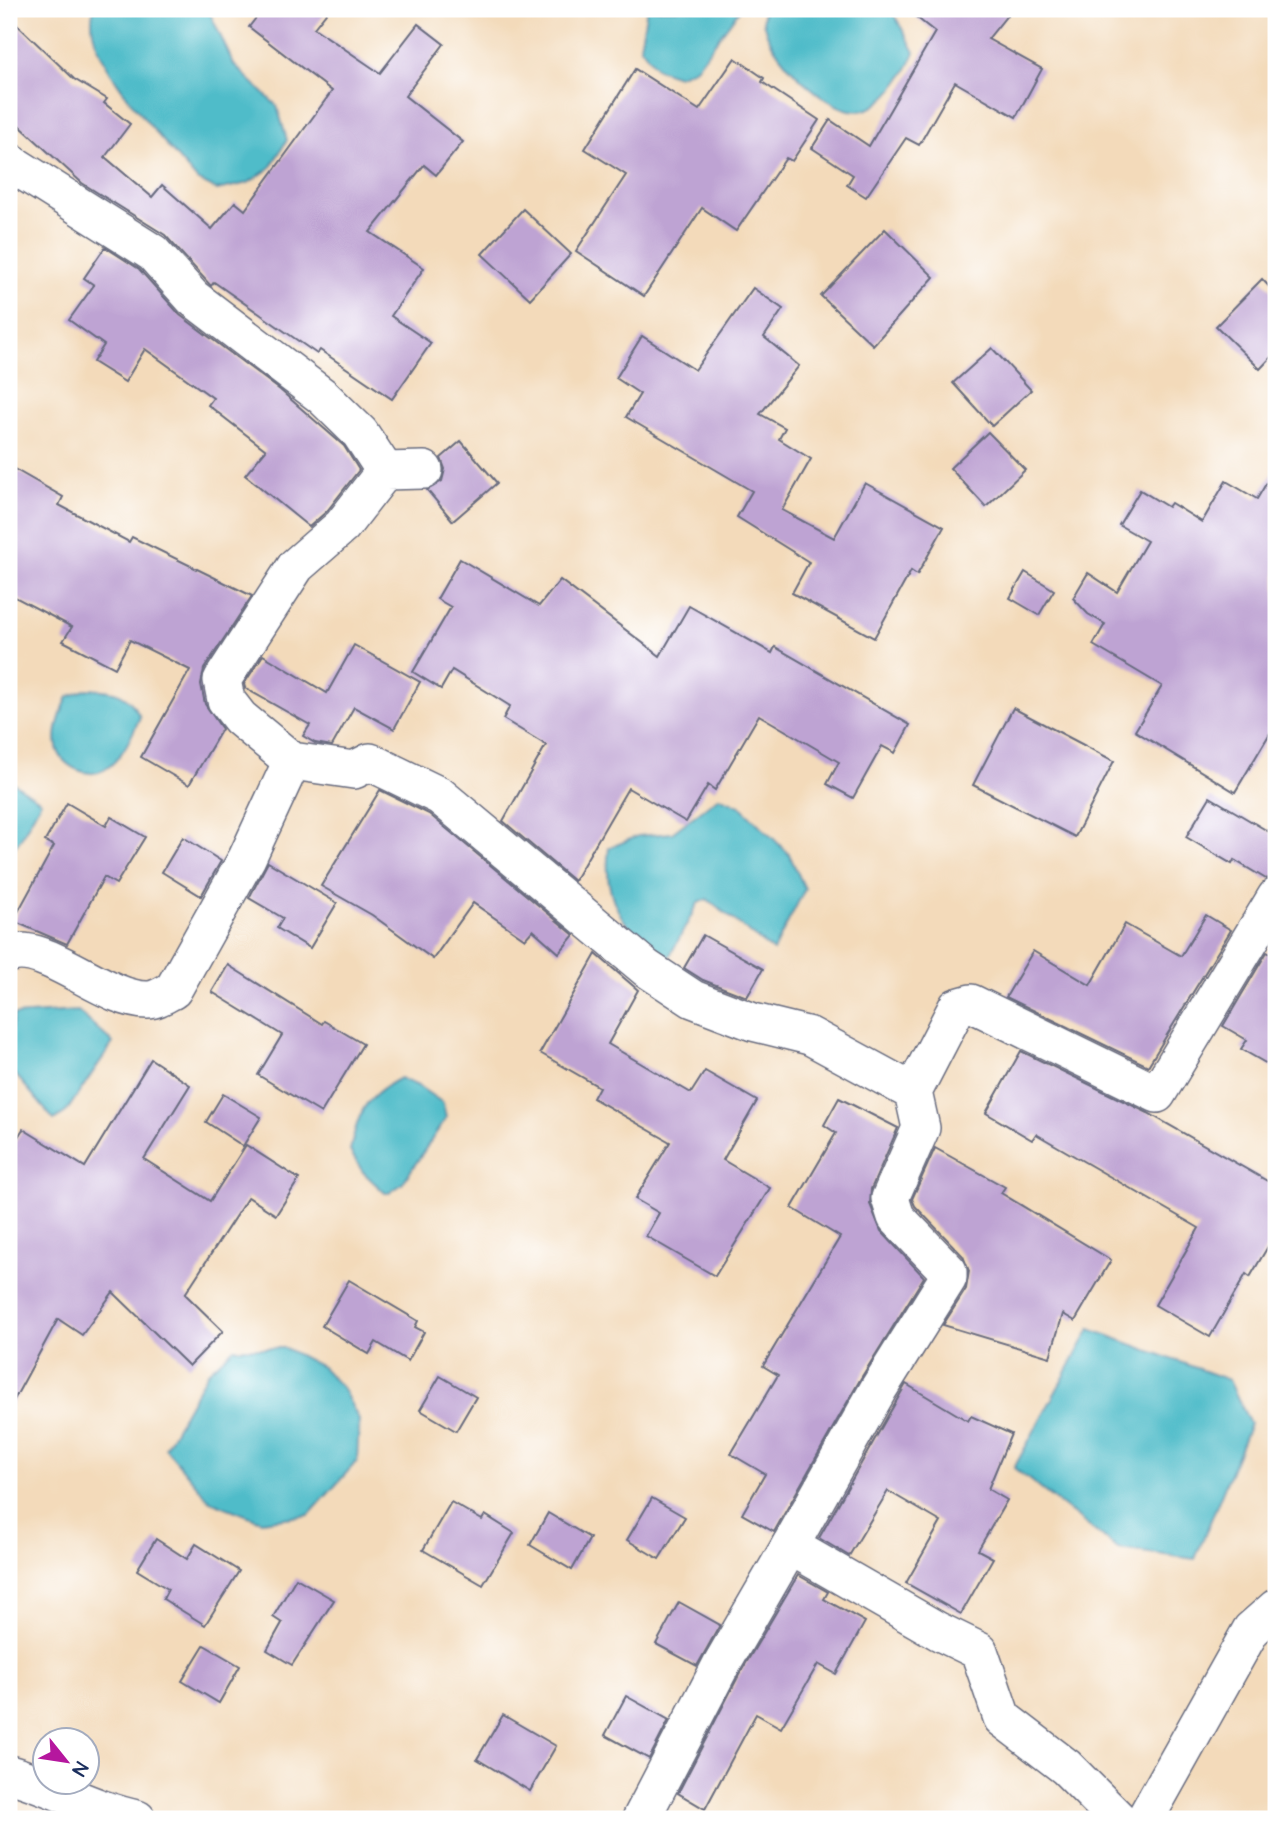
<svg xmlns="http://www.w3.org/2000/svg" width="1285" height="1828" font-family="'Architects Daughter',sans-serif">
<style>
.water{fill:#50bcc9;stroke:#367694;stroke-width:2}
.building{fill:#bea3d3}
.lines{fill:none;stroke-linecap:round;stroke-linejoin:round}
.minor-casing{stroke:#676b7e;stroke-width:40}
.minor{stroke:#fff;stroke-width:37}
</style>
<rect width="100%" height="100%" fill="#fff"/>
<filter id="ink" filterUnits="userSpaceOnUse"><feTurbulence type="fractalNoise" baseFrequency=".0143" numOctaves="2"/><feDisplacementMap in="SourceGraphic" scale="14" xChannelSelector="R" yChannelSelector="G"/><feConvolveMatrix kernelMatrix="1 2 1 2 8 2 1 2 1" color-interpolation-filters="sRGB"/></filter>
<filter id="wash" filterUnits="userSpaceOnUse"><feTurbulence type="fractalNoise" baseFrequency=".00686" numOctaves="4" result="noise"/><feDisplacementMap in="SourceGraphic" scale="28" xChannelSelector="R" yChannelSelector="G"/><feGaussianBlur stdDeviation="1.57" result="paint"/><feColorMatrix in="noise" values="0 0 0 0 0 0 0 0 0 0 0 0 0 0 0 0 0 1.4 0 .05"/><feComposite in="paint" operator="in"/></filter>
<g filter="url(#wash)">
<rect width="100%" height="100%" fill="#f3daba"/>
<g class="water">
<path d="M94 9H208L234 65 277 106 287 140 270 168 248 183 217 190 197 180C169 146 77 54 94 9Z"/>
<path d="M647 9H740L696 68 678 76 657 69 640 46Z"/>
<path d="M764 9H891L915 52C907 73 883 111 857 111 824 111 753 41 764 9Z"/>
<path d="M87 689C115 691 127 690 140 717 132 735 122 760 104 770 95 775 87 774 78 770 45 756 56 723 68 697Z"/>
<path d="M9 780 41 801 20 840 9 854Z"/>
<path d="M719 797 740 806 789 854 805 889 773 951 707 899 698 903 666 963C627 929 601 904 609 848L638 836 672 833Z"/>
<path d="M78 1011 113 1043 66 1112 54 1120 9 1067V1040L14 1015Z"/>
<path d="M400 1078 418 1086 443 1103 446 1118 402 1184 389 1193H385L363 1172 350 1151C358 1113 364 1097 400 1078Z"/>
<path d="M1090 1329 1229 1380 1250 1424 1195 1559 1118 1549 1014 1468Z"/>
<path d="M234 1348H285L322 1367 343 1389 359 1420 357 1461 309 1515 261 1521 210 1501 165 1448 207 1373Z"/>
</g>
<g id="blocks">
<g class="building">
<path d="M263 9H329L314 28 380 73 418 24 444 44 405 96 463 142 436 175 424 165 370 232 424 268 391 316 431 343 392 399 320 350 317 354 214 282 211 286 165 235 82 183 9 116V17L74 79 107 99 104 103 130 124 105 157 152 197 162 185 212 229 235 202 245 210 332 91 249 27Z"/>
<path d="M906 9H1012L988 39 1042 69 1016 117 955 82 919 145 906 138 866 197 847 185 853 175 812 148 830 120 869 146 935 32Z"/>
<path d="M735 58 764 78 762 82 819 120 792 161 786 158 736 231 702 208 644 296 576 251 626 175 585 149 635 69 699 110Z"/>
<path d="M523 209 571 254 530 299 482 254Z"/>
<path d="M885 229 934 277 873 345 821 296Z"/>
<path d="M105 247 139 269 180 315 280 390 344 446 359 470 327 511 309 527 245 475 266 450 208 405 213 398 145 349 125 382 93 362 104 345 69 320 94 285 84 278Z"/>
<path d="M1262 279 1276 294V352L1260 369 1216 326Z"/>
<path d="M753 288 783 309 764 337 799 366 760 414 785 428 779 439 811 459 782 510 834 538 865 483 944 527 917 575 911 571 874 638 792 593 809 562 737 517 752 491 626 417 640 394 616 378 642 336 695 370Z"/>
<path d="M992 348 1031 390 992 426 953 383Z"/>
<path d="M988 432 1025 470 986 507 950 468Z"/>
<path d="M461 441 497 483 453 521 427 490 442 481 445 469 441 458Z"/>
<path d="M9 466 63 497 59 505 129 542 132 537 252 596 204 669 201 684 205 704 222 729 189 785 141 757 190 670 130 640 115 668 63 641 72 627 9 594Z"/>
<path d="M1276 467V723L1235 792 1135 731 1162 686 1093 645 1105 624 1088 614 1073 598 1088 573 1117 592 1147 541 1119 525 1140 490 1168 507 1171 503 1202 522 1226 481 1257 499Z"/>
<path d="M460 559 539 606 560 580 660 656 689 606 772 653 775 647 910 725 895 753 882 746 853 798 827 784 839 762 759 715 715 790 708 785 686 822 628 788 574 881 503 821 546 745 503 719 510 706 452 670 441 689 413 672 451 607 437 599Z"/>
<path d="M1025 572 1054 590 1039 615 1010 598Z"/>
<path d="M354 645 420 682 394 729 354 707 332 746 315 743 303 736 310 725 245 688 244 684 263 655 327 693Z"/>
<path d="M1013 708 1114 761 1075 837 973 785Z"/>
<path d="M380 790 429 814 574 935 559 953 533 930 525 939 473 903 433 959 372 915 321 886Z"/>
<path d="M1210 797 1276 836V876L1266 879 1234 860 1232 864 1186 837Z"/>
<path d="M67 803 106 826 111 817 145 837 116 884 104 877 67 944 13 921 54 846 45 841Z"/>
<path d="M183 837 221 861 201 896 162 872Z"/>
<path d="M268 862 337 903 310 948 277 928 283 918 249 898Z"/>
<path d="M1206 915 1231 930 1148 1066 1006 997 1033 951 1090 985 1125 924 1181 956Z"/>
<path d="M703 935 763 969 747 997 703 980 684 968Z"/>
<path d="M1267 952 1276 957V1069L1241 1049 1247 1040 1223 1026Z"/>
<path d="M596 954 638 990 608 1044 691 1093 705 1071 757 1101 723 1160 770 1188 715 1276 646 1236 659 1213 635 1199 670 1142 593 1098 599 1087 540 1053Z"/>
<path d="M228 965 322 1024 324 1021 363 1044 321 1113 258 1075 282 1035 212 992Z"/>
<path d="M1021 1051 1148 1113 1276 1186V1233L1250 1277 1246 1274 1210 1337 1155 1305 1199 1228 1036 1134 1032 1140 986 1113Z"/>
<path d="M151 1059 190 1085 144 1159 210 1201 246 1145 299 1179 276 1215 248 1197 185 1294 223 1331 189 1366 113 1292 82 1335 58 1319 9 1409V1151L23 1129 85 1167Z"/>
<path d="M223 1094 261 1117 243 1146 206 1122Z"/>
<path d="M839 1098 898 1128 871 1189 870 1204 881 1231 924 1277 861 1378 774 1532 742 1514 765 1474 731 1454 778 1375 763 1366 840 1237 792 1208 836 1133 824 1125Z"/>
<path d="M935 1148 1005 1187 1001 1193 1111 1260 1075 1321 1063 1314 1050 1357 943 1325 966 1289 969 1271 963 1256 915 1206 912 1199Z"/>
<path d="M349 1280 418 1321 415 1327 424 1332 408 1361 376 1342 369 1354 322 1326Z"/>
<path d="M440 1376 476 1397 456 1431 420 1410Z"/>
<path d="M906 1384 968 1421 971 1416 1011 1434 988 1489 1007 1500 978 1550 993 1558 961 1614 906 1583 941 1522 888 1491 849 1556 819 1538Z"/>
<path d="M652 1498 685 1517 659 1559 627 1540Z"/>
<path d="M451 1502 482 1520 485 1515 514 1533 483 1585 423 1550Z"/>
<path d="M548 1513 590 1538 572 1570 530 1545Z"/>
<path d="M156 1539 187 1559 196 1544 239 1571 205 1625 163 1599 168 1589 137 1570Z"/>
<path d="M798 1575 828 1592 824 1599 865 1622 836 1674 818 1664 781 1728 756 1714 705 1809 678 1793 739 1675Z"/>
<path d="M296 1578 334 1600 292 1665 267 1650 282 1623 273 1617Z"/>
<path d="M679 1602 720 1625 697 1666 656 1644Z"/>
<path d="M204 1645 240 1666 219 1703 182 1681Z"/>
<path d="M626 1696 669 1720 649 1759 605 1735Z"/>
<path d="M503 1715 556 1746 530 1791 477 1759Z"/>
</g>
</g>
</g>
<g filter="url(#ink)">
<use href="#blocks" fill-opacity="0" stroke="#676b7e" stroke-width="2"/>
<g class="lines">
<defs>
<g id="minor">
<path d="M9 162 153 253 193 298 322 396 360 433 385 471"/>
<path d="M424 470 385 471 342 526 296 566 222 680 226 700 240 718 292 761 354 770 370 762 440 796 646 968 693 999 753 1022 810 1036 913 1092"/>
<path d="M9 954C44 940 105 1001 148 1000 156 1000 165 994 173 990L247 858 292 761"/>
<path d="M790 1546 879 1388 948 1278V1271L896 1217 890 1198 921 1128 913 1092 957 1007 971 1003 1157 1094 1276 897"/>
<path d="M9 1774C53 1786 93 1810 137 1819"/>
<path d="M641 1819 721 1665 790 1546 938 1631 979 1651 1002 1718 1066 1767 1118 1819"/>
<path d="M1145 1819 1251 1630 1276 1608"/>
</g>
</defs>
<use href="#minor" class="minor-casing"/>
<use href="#minor" class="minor"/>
</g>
</g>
<rect width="1285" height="1828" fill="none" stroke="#fff" stroke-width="35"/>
<g transform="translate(66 1761) rotate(120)"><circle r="33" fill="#ffffff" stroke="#a4acbf" stroke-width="2"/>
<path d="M0-5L12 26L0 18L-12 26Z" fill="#b5179e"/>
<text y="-10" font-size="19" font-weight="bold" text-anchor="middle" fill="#1b2f5e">N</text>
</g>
</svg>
